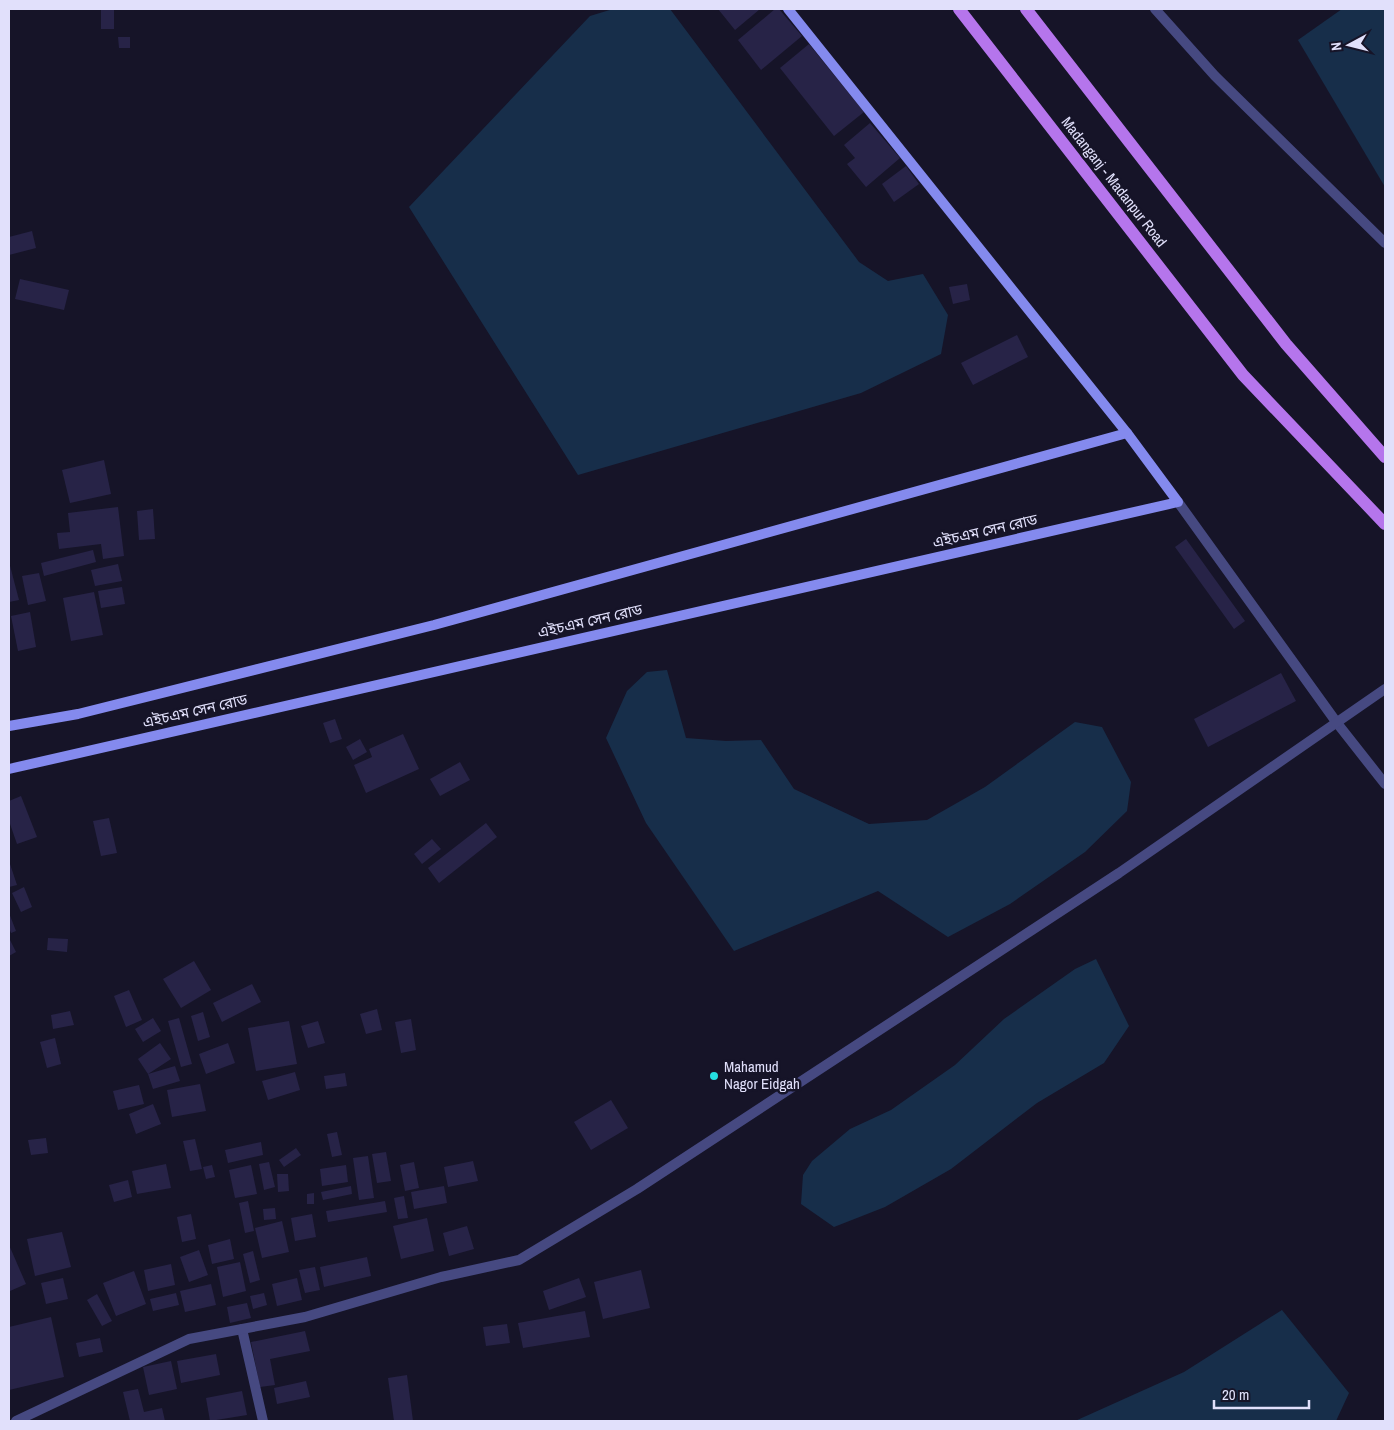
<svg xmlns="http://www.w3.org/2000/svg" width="1394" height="1430" font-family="'Archivo Narrow','Noto Sans Bengali',sans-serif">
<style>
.water{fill:#172e4a}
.building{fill:#272347}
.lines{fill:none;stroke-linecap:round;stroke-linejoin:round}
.minor{stroke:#464981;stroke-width:10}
.tertiary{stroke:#464981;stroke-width:10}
.secondary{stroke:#848aee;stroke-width:10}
.primary{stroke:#b575ec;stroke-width:12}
.poi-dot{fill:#25dfe1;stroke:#161428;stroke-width:2}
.labels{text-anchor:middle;stroke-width:5;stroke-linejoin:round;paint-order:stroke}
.street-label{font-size:15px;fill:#e1e0fb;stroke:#161428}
.poi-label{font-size:15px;fill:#e1e0fb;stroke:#161428;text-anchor:start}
</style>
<rect width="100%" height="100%" fill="#161428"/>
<g class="water">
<path d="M613 9H670L859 262 888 281 923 274 948 315 941 354 861 393 578 475 409 207 590 16Z"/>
<path d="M1342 9H1385V187L1298 40Z"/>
<path d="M667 670 686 738 726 741 761 740 794 789 869 824 927 820 985 787 1075 722 1102 727 1131 782 1127 811 1085 852 1010 904 948 937 878 891 734 951 646 823 606 738 627 691 647 672Z"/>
<path d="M1096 959 1129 1026 1104 1063 1037 1103 951 1169 885 1207 834 1227 801 1204 803 1175 812 1161 850 1129 891 1110 955 1065 1004 1019 1075 969Z"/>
<path d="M1282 1310 1349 1393 1336 1421H1075L1184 1372Z"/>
</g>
<g class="building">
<rect x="101" y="9" width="13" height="20"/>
<path d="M718 9H760L735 30Z"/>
<path d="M775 9H779L802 36 761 70 738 40Z"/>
<path d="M118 37H130V48H119Z"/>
<path d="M809 44 864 112 834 136 780 68Z"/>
<path d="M870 123 900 158 866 187 847 164 855 158 844 145Z"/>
<path d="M906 166 919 184 894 202 882 184Z"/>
<path d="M32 231 36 248 9 255V237Z"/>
<path d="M20 279 69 290 64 310 15 299Z"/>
<path d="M967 284 970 300 953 304 949 287Z"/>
<path d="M1017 335 1028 357 973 385 961 363Z"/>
<path d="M104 460 111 494 70 503 62 470Z"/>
<path d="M118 507 124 556 103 559 101 544 59 549 57 533 70 532 68 513Z"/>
<path d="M153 509 155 539 139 540 137 511Z"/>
<path d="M1186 539 1245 621 1234 629 1175 547Z"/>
<path d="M93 550 96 562 44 576 41 563Z"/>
<path d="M9 562 19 600 9 602Z"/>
<path d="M118 564 122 581 95 586 91 570Z"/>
<path d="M39 573 46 601 28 605 22 576Z"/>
<path d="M122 587 125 604 101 608 98 591Z"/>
<path d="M94 592 103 635 71 641 63 598Z"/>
<path d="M30 612 36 647 18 651 11 616Z"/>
<path d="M1281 673 1296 701 1208 747 1194 719Z"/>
<path d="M335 719 342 739 330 743 323 723Z"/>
<path d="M403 734 419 769 366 793 354 765 372 757 369 749Z"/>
<path d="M360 739 367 752 353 760 346 747Z"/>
<path d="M460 762 470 780 440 796 430 779Z"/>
<path d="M21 796 37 837 17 844 9 821V801Z"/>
<path d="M109 818 117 853 101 856 93 821Z"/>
<path d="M486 823 497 837 439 883 428 868Z"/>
<path d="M432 839 441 849 422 864 414 854Z"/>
<path d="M9 861 17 885 9 887Z"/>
<path d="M24 887 32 907 21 912 12 893Z"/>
<path d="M9 913 16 931 11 933 9 928Z"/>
<path d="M9 938 16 952 9 956Z"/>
<path d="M48 938 68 939 67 952 47 950Z"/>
<path d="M194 961 211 990 181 1008 163 979Z"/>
<path d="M252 984 261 1002 222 1022 213 1003Z"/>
<path d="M129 990 142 1020 126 1027 114 996Z"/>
<path d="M377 1009 382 1030 366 1034 360 1014Z"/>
<path d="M70 1011 74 1025 53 1029 51 1015Z"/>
<path d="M203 1012 210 1037 198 1041 191 1016Z"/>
<path d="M153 1018 161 1031 143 1042 135 1029Z"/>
<path d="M179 1018 192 1064 181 1067 168 1021Z"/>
<path d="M411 1019 416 1050 401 1053 395 1022Z"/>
<path d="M289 1021 297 1064 256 1071 248 1028Z"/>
<path d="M318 1021 325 1043 308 1048 301 1026Z"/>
<path d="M55 1038 61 1064 47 1068 40 1042Z"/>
<path d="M160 1043 171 1059 148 1074 175 1066 180 1081 153 1089 148 1074 138 1059Z"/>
<path d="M228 1043 235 1063 206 1074 199 1054Z"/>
<path d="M295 1072 300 1090 268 1100 262 1081Z"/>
<path d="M345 1073 347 1086 326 1089 324 1076Z"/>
<path d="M200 1084 206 1111 172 1117 167 1090Z"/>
<path d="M139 1085 144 1104 118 1110 113 1091Z"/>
<path d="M611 1100 628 1128 591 1150 574 1122Z"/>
<path d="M153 1104 161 1124 136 1134 129 1114Z"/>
<path d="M337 1132 342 1155 332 1157 327 1134Z"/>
<path d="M46 1138 48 1153 31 1155 28 1140Z"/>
<path d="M195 1139 202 1169 190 1171 183 1141Z"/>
<path d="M261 1142 263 1155 228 1163 225 1150Z"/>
<path d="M296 1148 301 1155 284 1167 279 1160Z"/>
<path d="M386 1152 391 1181 377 1183 372 1154Z"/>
<path d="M368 1156 374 1198 359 1200 353 1158Z"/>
<path d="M473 1161 478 1181 448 1187 444 1167Z"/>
<path d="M269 1162 275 1187 264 1190 259 1164Z"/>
<path d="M414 1162 419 1188 405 1191 400 1165Z"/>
<path d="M166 1164 171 1188 137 1194 132 1171Z"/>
<path d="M212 1165 215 1177 206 1179 203 1167Z"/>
<path d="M251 1165 257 1194 235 1198 229 1170Z"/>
<path d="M346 1165 348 1182 322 1186 320 1169Z"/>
<path d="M277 1174H288L289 1191 278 1192Z"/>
<path d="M128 1180 132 1197 114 1202 109 1185Z"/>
<path d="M351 1186 352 1194 323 1200 321 1192Z"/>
<path d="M444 1186 447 1203 414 1209 411 1192Z"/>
<path d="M314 1193V1204H307V1194Z"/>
<path d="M404 1196 408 1218 398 1219 394 1198Z"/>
<path d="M248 1201 254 1231 245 1233 239 1203Z"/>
<path d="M385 1201 387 1212 328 1222 326 1211Z"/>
<path d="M275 1208 276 1219 264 1220 263 1209Z"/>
<path d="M191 1214 196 1239 182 1242 177 1217Z"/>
<path d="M312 1214 316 1237 295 1241 291 1218Z"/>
<path d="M427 1218 434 1251 401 1259 393 1226Z"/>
<path d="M282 1221 289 1252 262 1258 255 1228Z"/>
<path d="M467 1226 474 1249 449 1256 443 1233Z"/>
<path d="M62 1232 71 1267 35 1276 27 1239Z"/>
<path d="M230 1239 234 1259 212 1264 208 1245Z"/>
<path d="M9 1245 26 1284 10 1291 9 1287Z"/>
<path d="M199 1250 208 1275 189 1282 180 1257Z"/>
<path d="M253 1251 260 1280 250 1283 243 1254Z"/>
<path d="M367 1257 371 1276 324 1287 320 1267Z"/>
<path d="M240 1262 246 1291 223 1297 217 1267Z"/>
<path d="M171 1264 175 1285 148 1291 144 1270Z"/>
<path d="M315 1267 320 1290 305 1293 299 1270Z"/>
<path d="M641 1270 650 1308 603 1319 594 1282Z"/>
<path d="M134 1271 146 1304 116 1316 103 1283Z"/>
<path d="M63 1278 68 1299 46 1304 41 1283Z"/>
<path d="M297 1278 302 1300 277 1306 272 1284Z"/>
<path d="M579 1278 586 1297 549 1310 543 1291Z"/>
<path d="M211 1284 216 1305 185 1312 180 1291Z"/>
<path d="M176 1293 179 1305 153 1311 150 1299Z"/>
<path d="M264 1293 267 1305 253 1309 250 1296Z"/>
<path d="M97 1294 112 1321 102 1326 87 1300Z"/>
<path d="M247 1303 251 1318 230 1323 227 1307Z"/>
<path d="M585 1311 590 1337 523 1348 518 1323Z"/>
<path d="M51 1317 64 1377 9 1390V1327Z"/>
<path d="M507 1324 510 1343 486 1346 483 1327Z"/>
<path d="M305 1331 310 1351 270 1359 275 1385 260 1387 251 1342Z"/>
<path d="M100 1338 103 1352 79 1357 76 1343Z"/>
<path d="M216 1354 220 1375 181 1383 177 1361Z"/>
<path d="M171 1361 177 1389 149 1395 143 1367Z"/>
<path d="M407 1375 413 1421H394L388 1378Z"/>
<path d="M306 1381 310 1397 277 1404 274 1388Z"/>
<path d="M138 1389 144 1412 162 1408 165 1421H130L123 1392Z"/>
<path d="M242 1391 247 1415 210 1421 206 1398Z"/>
</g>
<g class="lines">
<g class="minor">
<path d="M1155 9 1215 76 1385 243"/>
<path d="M1337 723 1385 784"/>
<path d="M242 1329 263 1421"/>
</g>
<g class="tertiary">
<path d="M1178 502 1337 723"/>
<path d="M16 1421 189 1339 305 1317 441 1277 519 1260 637 1189 1119 873 1385 689"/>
</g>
<g class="secondary">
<path d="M9 726 78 714 434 625 1127 433"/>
<path d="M9 769 1178 502 1127 433 788 9"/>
</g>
<g class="primary">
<path d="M959 9 1243 375 1385 524"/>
<path d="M1026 9 1286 344 1385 457"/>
</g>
</g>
<circle class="poi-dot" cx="714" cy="1076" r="5"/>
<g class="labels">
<g class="street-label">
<text transform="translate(1114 182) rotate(52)" y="5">Madanganj - Madanpur Road</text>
<text transform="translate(985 531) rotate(-13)" y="5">এইচএম সেন রোড</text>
<text transform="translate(590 621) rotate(-13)" y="5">এইচএম সেন রোড</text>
<text transform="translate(195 711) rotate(-13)" y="5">এইচএম সেন রোড</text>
</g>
<g class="poi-label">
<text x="724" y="1072">Mahamud<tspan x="724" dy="17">Nagor Eidgah</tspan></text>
</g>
</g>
<rect width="1394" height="1430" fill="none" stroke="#e1e0fb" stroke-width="20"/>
<g transform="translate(1349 45) rotate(263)" stroke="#161428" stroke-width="4" paint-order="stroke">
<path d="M0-4L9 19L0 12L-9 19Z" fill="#e1e0fb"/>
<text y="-8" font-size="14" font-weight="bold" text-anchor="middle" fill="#e1e0fb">N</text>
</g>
<path d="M1214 1400v8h95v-8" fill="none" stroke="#e1e0fb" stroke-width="2.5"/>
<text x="1222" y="1400" font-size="15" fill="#e1e0fb" stroke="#161428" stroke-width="4" paint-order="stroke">20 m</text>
</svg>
